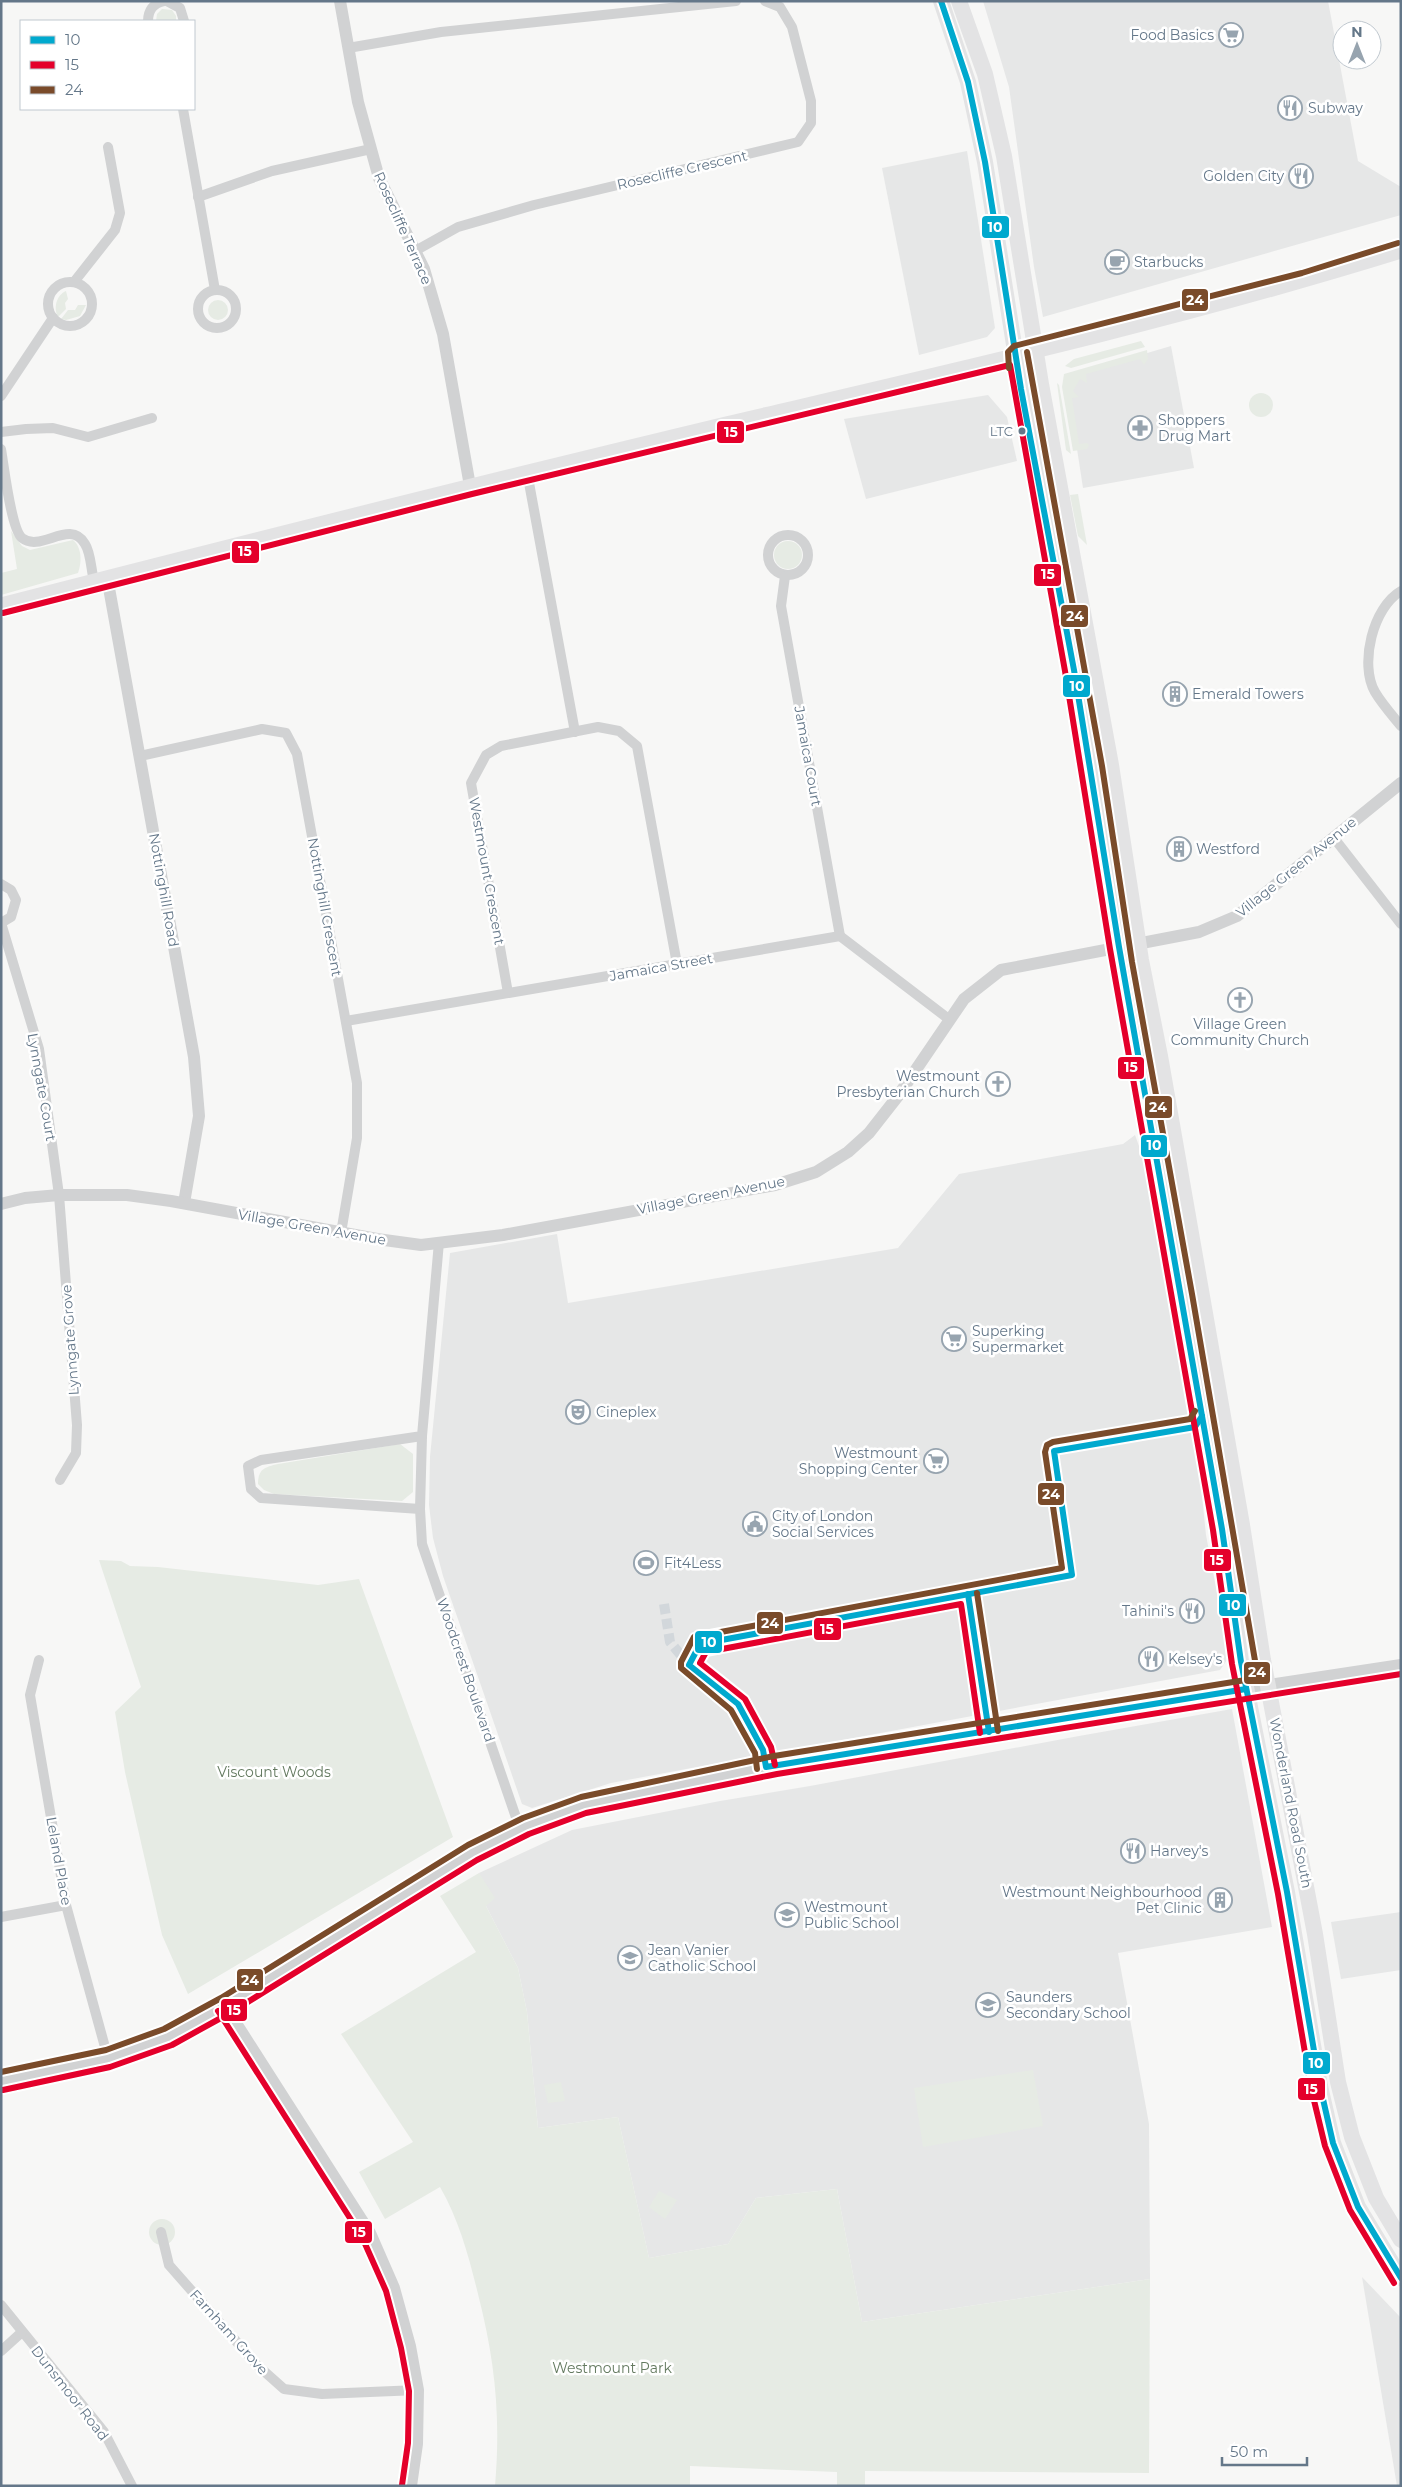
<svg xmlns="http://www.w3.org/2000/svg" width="1402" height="2487" font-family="Montserrat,sans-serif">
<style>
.built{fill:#e6e7e7}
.green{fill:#e6ebe4}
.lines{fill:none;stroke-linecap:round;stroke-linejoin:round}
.minor-tunnel{stroke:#d2d7db;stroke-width:10;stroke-dasharray:10 5;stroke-linecap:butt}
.minor{stroke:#d1d2d3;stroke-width:10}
.tertiary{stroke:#d1d2d3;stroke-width:12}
.secondary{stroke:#e3e3e4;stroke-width:15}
.primary{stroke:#e3e3e4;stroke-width:16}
.bus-1-casing{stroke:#fff;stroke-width:10}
.bus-2-casing{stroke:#fff;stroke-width:10}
.bus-3-casing{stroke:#fff;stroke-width:10}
.bus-1{stroke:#00a9ce;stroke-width:6}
.bus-2{stroke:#e4002b;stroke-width:6}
.bus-3{stroke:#7a4b2a;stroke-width:6}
.bus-dot{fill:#647789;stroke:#fff;stroke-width:2}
.labels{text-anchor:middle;stroke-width:5;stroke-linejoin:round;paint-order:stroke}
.bus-label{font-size:13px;fill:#647789;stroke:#fff;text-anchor:end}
.poi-label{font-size:14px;fill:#647789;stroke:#fff;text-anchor:start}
.street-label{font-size:14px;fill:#647789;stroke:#fff}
.park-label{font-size:14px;fill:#647a60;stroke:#fff}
.line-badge{stroke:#fff;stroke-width:2}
.badge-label{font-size:14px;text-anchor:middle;font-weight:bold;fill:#fff}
</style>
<rect width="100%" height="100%" fill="#f7f7f6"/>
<g class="built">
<path d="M983 1H1328L1358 161 1401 187V215L1043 317 1034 267 1009 87Z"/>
<path d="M967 151 995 328 987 337 919 355 882 168Z"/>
<path d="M1171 346 1194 468 1083 488 1066 377Z"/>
<path d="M988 395 1007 417 1017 461 866 499 844 419Z"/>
<path d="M1135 1135 1151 1179 1184 1390 1195 1427 1206 1535 1229 1657 1220 1670 611 1783 532 1808 522 1804 443 1576 433 1538 429 1505 430 1457 450 1253 557 1234 568 1303 898 1248 959 1174 1123 1144Z"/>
<path d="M1232 1709 1272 1927 1118 1953 1149 2124 1150 2279 862 2322 837 2189 756 2198 728 2244 649 2258 618 2117 538 2128 527 2012 518 1968 486 1906 479 1873 572 1830 720 1801 810 1786 1079 1736Z"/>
<path d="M1401 1912V1970L1341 1979 1331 1922Z"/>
<path d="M1362 2277 1401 2318V2486H1397Z"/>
</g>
<g class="green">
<path d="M162 9 172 10 176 16V21H156L157 14Z"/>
<path d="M66 291 68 299 65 303 66 309 58 317C53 307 57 295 66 291Z"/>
<circle cx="218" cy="310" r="10"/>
<path d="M78 305H86L80 316 66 320 61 319 68 310H75Z"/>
<path d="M1141 341 1145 347 1071 368 1065 366 1074 359Z"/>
<path d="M1147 350 1148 359 1144 365 1140 359 1086 374 1087 383 1080 379 1073 391 1079 397 1072 398 1079 444 1087 443 1089 445 1087 449 1073 451 1062 387 1064 374Z"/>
<path d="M1057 383 1059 385 1071 454 1066 450Z"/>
<circle cx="1261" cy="405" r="12"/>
<path d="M1078 494 1087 545 1078 536 1070 495Z"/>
<path d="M11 531 22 546 30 550 73 540C82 547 82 563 78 573L1 595V573L17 569Z"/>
<circle cx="788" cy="555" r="14"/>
<path d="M400 1444 413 1454V1492L402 1501 274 1494 264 1490 258 1484C258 1469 265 1467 278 1464Z"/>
<path d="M99 1560 121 1561 130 1566 158 1567 318 1585 359 1579 453 1837 188 1994 162 1935 125 1772 115 1712 141 1687Z"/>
<path d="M479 1873 495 1898 486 1906 518 1968 527 2012 538 2128 618 2117 649 2258 728 2244 756 2198 837 2189 862 2322 1150 2279 1149 2473 865 2471V2486H837V2472L690 2466V2486H495C501 2416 495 2361 478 2294 469 2257 459 2220 440 2187L385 2219 359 2172 413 2142 341 2034 476 1952 440 1896Z"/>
<path d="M1033 2070 1043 2126 923 2147 914 2088Z"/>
<path d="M561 2082 565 2101 548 2103 544 2085Z"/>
<path d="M659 2191 677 2200 665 2219 649 2207Z"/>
<circle cx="162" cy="2232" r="13"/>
</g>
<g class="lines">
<path class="minor-tunnel" d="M664 1604 670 1642 689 1665"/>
<g class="minor">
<path d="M167 1 180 8 184 21"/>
<path d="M148 21C148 11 153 3 164 1"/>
<path d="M348 48 441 32 736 1"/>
<path d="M183 109 215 290"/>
<path d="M198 197 272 171 371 149"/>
<path d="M415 251 458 227 534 205 798 142 811 123V101L792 27 780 7 765 1"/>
<circle cx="70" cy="304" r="22"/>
<path d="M74 282 115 230 120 213 108 147"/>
<circle cx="217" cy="309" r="19"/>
<path d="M1 396 53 318"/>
<path d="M1 432 26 429 53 428 88 437 152 418"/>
<path d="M1 449C4 466 11 529 22 538 41 553 70 518 85 544 91 553 91 570 94 581"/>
<path d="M527 472 575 732"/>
<circle cx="788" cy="555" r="20"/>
<path d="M785 576 781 606 840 936"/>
<path d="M1401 591C1373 607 1359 664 1375 692 1382 704 1392 715 1401 726"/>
<path d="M140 756 262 729 286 733 297 754 357 1083V1138L341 1233"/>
<path d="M1334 838 1401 924"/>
<path d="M1 884 11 890 16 900 11 917 1 923"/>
<path d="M1 923 39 1049 59 1195 77 1425 76 1453 60 1480"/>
<path d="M508 993 471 783 486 755 501 746 598 727 619 731 637 746 677 964"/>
<path d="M346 1021 840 936 950 1020"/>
<path d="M439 1242 422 1436 261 1460 248 1466 251 1489 261 1498 420 1509 422 1544 520 1829"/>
<path d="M420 1509 422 1436"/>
<path d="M39 1660 30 1695 66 1905 108 2058"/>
<path d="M1 1917 66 1905"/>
<path d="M161 2232 169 2265 257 2365 284 2389 322 2394 418 2390"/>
<path d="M1 2305 104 2432 132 2486"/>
<path d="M1 2351 22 2332"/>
</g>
<g class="tertiary">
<path d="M340 1 358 102 379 178 424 269 443 334 470 486"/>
<path d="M107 577 194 1057 199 1116 184 1203"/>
<path d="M1 1204 25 1198 59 1195H127L171 1201 377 1239 421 1245 503 1235 775 1185 816 1172 848 1152 869 1133 898 1096 964 999 1001 970 1199 932 1237 916 1401 783"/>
<path d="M225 2006 370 2233 394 2288 410 2346 418 2390 417 2444 411 2486"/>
<path d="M1 2081 108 2058 168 2037 225 2006 473 1852 526 1826 584 1805 775 1765 989 1732 1171 1700 1401 1665"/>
</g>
<path class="secondary" d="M1 605C242 543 484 482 726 424 952 371 1179 320 1401 251"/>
<g class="primary">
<path d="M941 1 968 82 985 162 1021 389 1074 670 1119 947 1222 1529 1241 1662 1287 1892 1320 2086 1333 2143 1358 2207 1401 2278"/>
<path d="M959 1 985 74 1004 156 1041 384 1111 765 1141 960 1160 1056 1242 1525 1263 1660 1315 1934 1338 2082 1352 2137 1376 2198 1401 2240"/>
</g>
<defs>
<g id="bus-1">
<path d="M941 1 968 82 985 162 1021 389 1074 670 1119 947 1222 1529 1241 1662 1287 1892 1320 2086 1333 2143 1358 2207 1401 2278"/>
<path d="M1202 1416 1195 1427 1054 1451 1072 1575 700 1644 689 1665 738 1704 763 1750 766 1767 1246 1689"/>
<path d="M968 1594 989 1732"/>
</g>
<g id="bus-2">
<path d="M3 613 472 494 1010 365 1065 671 1110 949 1213 1530 1232 1664 1278 1894 1311 2088 1325 2146 1350 2210 1394 2283"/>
<path d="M775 1765 771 1747 745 1699 700 1663 706 1652 961 1604 980 1733"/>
<path d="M218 2011 362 2237 386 2291 401 2348 409 2391 408 2443 402 2485"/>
<path d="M3 2090 110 2067 172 2045 230 2013 477 1860 529 1834 586 1813 777 1774 1401 1674"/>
</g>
<g id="bus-3">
<path d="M1009 368 1008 352 1014 346 1302 273 1398 243"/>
<path d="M977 1593 998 1731"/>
<path d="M757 1769 755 1753 731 1710 681 1668V1662L694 1637 1062 1568 1045 1452 1047 1445 1053 1442 1190 1419 1195 1411"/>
<path d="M1 2072 106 2050 164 2029 221 1998 468 1845 523 1818 581 1797 774 1756 1258 1678 1192 1294 1132 962 1102 766 1027 352"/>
</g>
</defs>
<use href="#bus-1" class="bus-1-casing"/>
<use href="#bus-2" class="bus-2-casing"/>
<use href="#bus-3" class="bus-3-casing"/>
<use href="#bus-1" class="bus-1"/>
<use href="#bus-2" class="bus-2"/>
<use href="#bus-3" class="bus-3"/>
</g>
<defs>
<symbol id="supermarket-ring" viewBox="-11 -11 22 22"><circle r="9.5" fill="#fff" stroke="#97a4af" stroke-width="1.5"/><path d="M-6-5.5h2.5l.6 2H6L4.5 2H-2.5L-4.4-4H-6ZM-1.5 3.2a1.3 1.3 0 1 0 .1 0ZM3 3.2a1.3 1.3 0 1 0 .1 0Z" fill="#97a4af"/></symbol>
<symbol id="restaurant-ring" viewBox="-11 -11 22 22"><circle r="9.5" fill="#fff" stroke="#97a4af" stroke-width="1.5"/><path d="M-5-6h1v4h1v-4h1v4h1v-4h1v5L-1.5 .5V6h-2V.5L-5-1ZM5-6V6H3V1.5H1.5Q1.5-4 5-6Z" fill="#97a4af"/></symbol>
<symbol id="cafe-ring" viewBox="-11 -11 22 22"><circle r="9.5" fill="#fff" stroke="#97a4af" stroke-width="1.5"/><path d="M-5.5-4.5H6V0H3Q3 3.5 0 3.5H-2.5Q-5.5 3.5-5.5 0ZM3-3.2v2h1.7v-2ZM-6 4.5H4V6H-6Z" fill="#97a4af"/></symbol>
<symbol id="pharmacy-ring" viewBox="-11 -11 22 22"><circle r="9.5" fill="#fff" stroke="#97a4af" stroke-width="1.5"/><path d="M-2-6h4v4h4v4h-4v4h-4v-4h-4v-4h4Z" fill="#97a4af"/></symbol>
<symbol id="building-ring" viewBox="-11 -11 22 22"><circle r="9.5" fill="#fff" stroke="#97a4af" stroke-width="1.5"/><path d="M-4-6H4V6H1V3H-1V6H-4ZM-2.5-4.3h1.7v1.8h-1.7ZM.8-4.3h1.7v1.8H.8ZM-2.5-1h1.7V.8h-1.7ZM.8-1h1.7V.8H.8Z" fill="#97a4af"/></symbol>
<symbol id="church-ring" viewBox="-11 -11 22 22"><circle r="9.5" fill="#fff" stroke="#97a4af" stroke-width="1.5"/><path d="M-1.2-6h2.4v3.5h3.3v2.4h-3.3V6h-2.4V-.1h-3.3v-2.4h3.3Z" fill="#97a4af"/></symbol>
<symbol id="theatre-ring" viewBox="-11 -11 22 22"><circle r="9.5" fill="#fff" stroke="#97a4af" stroke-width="1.5"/><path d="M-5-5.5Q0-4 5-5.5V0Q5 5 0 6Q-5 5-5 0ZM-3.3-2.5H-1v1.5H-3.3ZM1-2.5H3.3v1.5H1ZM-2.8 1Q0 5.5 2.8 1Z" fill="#97a4af"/></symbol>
<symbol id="civic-ring" viewBox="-11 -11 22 22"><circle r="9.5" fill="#fff" stroke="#97a4af" stroke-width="1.5"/><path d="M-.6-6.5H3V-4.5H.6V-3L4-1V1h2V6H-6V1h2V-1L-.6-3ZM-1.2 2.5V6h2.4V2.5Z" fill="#97a4af"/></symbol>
<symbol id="stadium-ring" viewBox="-11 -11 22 22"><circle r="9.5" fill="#fff" stroke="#97a4af" stroke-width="1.5"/><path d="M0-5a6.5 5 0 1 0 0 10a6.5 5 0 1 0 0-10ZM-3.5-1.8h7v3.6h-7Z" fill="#97a4af"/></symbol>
<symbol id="school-ring" viewBox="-11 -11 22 22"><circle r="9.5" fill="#fff" stroke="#97a4af" stroke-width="1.5"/><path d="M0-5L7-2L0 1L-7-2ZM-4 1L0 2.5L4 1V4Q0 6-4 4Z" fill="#97a4af"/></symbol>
</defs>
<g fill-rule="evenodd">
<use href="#supermarket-ring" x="1217" y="21" width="28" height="28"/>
<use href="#restaurant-ring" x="1276" y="94" width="28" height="28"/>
<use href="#restaurant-ring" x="1287" y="162" width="28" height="28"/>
<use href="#cafe-ring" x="1103" y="248" width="28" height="28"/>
<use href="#pharmacy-ring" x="1126" y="414" width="28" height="28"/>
<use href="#building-ring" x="1161" y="680" width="28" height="28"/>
<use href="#building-ring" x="1165" y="835" width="28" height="28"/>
<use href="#church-ring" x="1226" y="986" width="28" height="28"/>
<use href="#church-ring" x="984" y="1070" width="28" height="28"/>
<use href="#supermarket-ring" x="940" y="1325" width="28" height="28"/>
<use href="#theatre-ring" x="564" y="1398" width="28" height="28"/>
<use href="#supermarket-ring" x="922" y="1447" width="28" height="28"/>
<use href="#civic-ring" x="741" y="1510" width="28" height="28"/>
<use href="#stadium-ring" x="632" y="1549" width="28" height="28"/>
<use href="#restaurant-ring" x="1178" y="1597" width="28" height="28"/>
<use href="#restaurant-ring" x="1137" y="1645" width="28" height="28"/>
<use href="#restaurant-ring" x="1119" y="1837" width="28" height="28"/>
<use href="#building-ring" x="1206" y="1886" width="28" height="28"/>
<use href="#school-ring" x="773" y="1901" width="28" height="28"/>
<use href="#school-ring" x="616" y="1944" width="28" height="28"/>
<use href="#school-ring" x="974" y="1991" width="28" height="28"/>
</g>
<circle class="bus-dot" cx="1022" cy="431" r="4.5"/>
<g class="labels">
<g class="bus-label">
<text x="1013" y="436">LTC</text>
</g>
<g class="poi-label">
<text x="1214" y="40" text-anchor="end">Food Basics</text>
<text x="1308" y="113">Subway</text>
<text x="1284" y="181" text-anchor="end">Golden City</text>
<text x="1134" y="267">Starbucks</text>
<text x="1158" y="425">Shoppers<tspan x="1158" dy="16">Drug Mart</tspan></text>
<text x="1192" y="699">Emerald Towers</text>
<text x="1196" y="854">Westford</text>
<text x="1240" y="1029" text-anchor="middle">Village Green<tspan x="1240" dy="16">Community Church</tspan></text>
<text x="980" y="1081" text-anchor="end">Westmount<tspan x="980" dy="16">Presbyterian Church</tspan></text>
<text x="972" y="1336">Superking<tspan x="972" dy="16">Supermarket</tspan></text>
<text x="596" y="1417">Cineplex</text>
<text x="918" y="1458" text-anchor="end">Westmount<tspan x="918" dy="16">Shopping Center</tspan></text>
<text x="772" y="1521">City of London<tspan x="772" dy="16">Social Services</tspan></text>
<text x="664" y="1568">Fit4Less</text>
<text x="1174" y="1616" text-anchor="end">Tahini's</text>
<text x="1168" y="1664">Kelsey's</text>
<text x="1150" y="1856">Harvey's</text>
<text x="1202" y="1897" text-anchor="end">Westmount Neighbourhood<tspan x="1202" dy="16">Pet Clinic</tspan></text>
<text x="804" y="1912">Westmount<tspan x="804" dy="16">Public School</tspan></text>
<text x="648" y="1955">Jean Vanier<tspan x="648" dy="16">Catholic School</tspan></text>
<text x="1006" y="2002">Saunders<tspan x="1006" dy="16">Secondary School</tspan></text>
</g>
<g class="street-label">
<text transform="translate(682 170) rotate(-13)" y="5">Rosecliffe Crescent</text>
<text transform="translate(403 228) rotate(66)" y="5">Rosecliffe Terrace</text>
<text transform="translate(808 756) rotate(80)" y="5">Jamaica Court</text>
<text transform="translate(1296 867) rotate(-39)" y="5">Village Green Avenue</text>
<text transform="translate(487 871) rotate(80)" y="5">Westmount Crescent</text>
<text transform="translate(164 890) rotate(80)" y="5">Nottinghill Road</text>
<text transform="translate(325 907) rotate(80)" y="5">Nottinghill Crescent</text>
<text transform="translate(661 967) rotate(-10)" y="5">Jamaica Street</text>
<text transform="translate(42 1087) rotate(80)" y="5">Lynngate Court</text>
<text transform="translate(711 1195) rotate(-11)" y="5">Village Green Avenue</text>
<text transform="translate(312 1227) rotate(10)" y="5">Village Green Avenue</text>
<text transform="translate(70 1340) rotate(-94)" y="5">Lynngate Grove</text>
<text transform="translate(466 1670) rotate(71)" y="5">Woodcrest Boulevard</text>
<text transform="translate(1291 1803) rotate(79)" y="5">Wonderland Road South</text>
<text transform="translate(59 1861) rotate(80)" y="5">Leland Place</text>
<text transform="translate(229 2332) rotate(48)" y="5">Farnham Grove</text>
<text transform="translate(70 2393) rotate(52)" y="5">Dunsmoor Road</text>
</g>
<g class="park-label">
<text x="274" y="1777">Viscount Woods</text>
<text x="612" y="2373">Westmount Park</text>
</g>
</g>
<g class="line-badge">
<rect x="981" y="215" width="29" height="24" rx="5" fill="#00a9ce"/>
<rect x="1181" y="288" width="28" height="24" rx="5" fill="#7a4b2a"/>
<rect x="716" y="420" width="29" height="24" rx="5" fill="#e4002b"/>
<rect x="231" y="540" width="29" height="24" rx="5" fill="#e4002b"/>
<rect x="1033" y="563" width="29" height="24" rx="5" fill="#e4002b"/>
<rect x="1060" y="604" width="29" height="24" rx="5" fill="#7a4b2a"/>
<rect x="1062" y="674" width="29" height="24" rx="5" fill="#00a9ce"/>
<rect x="1117" y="1056" width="28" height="24" rx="5" fill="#e4002b"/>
<rect x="1144" y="1095" width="29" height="24" rx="5" fill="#7a4b2a"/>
<rect x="1140" y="1134" width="28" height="24" rx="5" fill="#00a9ce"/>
<rect x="1037" y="1482" width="28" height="24" rx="5" fill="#7a4b2a"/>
<rect x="1203" y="1548" width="29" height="24" rx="5" fill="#e4002b"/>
<rect x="1218" y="1593" width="29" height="24" rx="5" fill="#00a9ce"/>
<rect x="756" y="1611" width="28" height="24" rx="5" fill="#7a4b2a"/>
<rect x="813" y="1617" width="29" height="24" rx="5" fill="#e4002b"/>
<rect x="694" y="1630" width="29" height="24" rx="5" fill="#00a9ce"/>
<rect x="1243" y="1661" width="28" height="24" rx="5" fill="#7a4b2a"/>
<rect x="236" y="1968" width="28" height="24" rx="5" fill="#7a4b2a"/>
<rect x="220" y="1998" width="28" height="24" rx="5" fill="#e4002b"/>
<rect x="1302" y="2051" width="29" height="24" rx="5" fill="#00a9ce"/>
<rect x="1297" y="2077" width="29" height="24" rx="5" fill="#e4002b"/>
<rect x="344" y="2220" width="29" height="24" rx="5" fill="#e4002b"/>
</g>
<g class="badge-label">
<text x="995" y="232">10</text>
<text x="1195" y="305">24</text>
<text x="731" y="437">15</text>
<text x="245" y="556">15</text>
<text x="1048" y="579">15</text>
<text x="1075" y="621">24</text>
<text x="1077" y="691">10</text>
<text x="1131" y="1072">15</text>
<text x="1158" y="1112">24</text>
<text x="1154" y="1150">10</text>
<text x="1051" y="1499">24</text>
<text x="1217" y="1565">15</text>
<text x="1233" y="1610">10</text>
<text x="770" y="1628">24</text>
<text x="827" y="1634">15</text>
<text x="709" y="1647">10</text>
<text x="1257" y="1677">24</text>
<text x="250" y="1985">24</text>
<text x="234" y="2015">15</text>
<text x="1316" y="2068">10</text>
<text x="1311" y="2094">15</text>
<text x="359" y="2237">15</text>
</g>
<rect width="1402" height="2487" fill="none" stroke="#647789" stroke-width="5"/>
<rect x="20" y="20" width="175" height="90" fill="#ffffff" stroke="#c1c9d0"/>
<rect x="30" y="36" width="25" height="8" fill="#00a9ce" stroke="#c1c9d0"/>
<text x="65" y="45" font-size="15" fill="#647789">10</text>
<rect x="30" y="61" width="25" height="8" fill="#e4002b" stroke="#c1c9d0"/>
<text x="65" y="70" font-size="15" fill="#647789">15</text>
<rect x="30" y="86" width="25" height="8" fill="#7a4b2a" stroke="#c1c9d0"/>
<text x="65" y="95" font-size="15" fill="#647789">24</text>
<g transform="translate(1357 45)"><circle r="24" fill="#ffffff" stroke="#c1c9d0"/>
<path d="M0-4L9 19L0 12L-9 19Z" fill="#97a4af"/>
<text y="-8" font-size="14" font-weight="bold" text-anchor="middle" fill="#647789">N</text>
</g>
<path d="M1222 2457v8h85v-8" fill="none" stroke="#647789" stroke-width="2.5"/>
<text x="1230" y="2457" font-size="15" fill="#647789" stroke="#ffffff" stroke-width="4" paint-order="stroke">50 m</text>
</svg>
